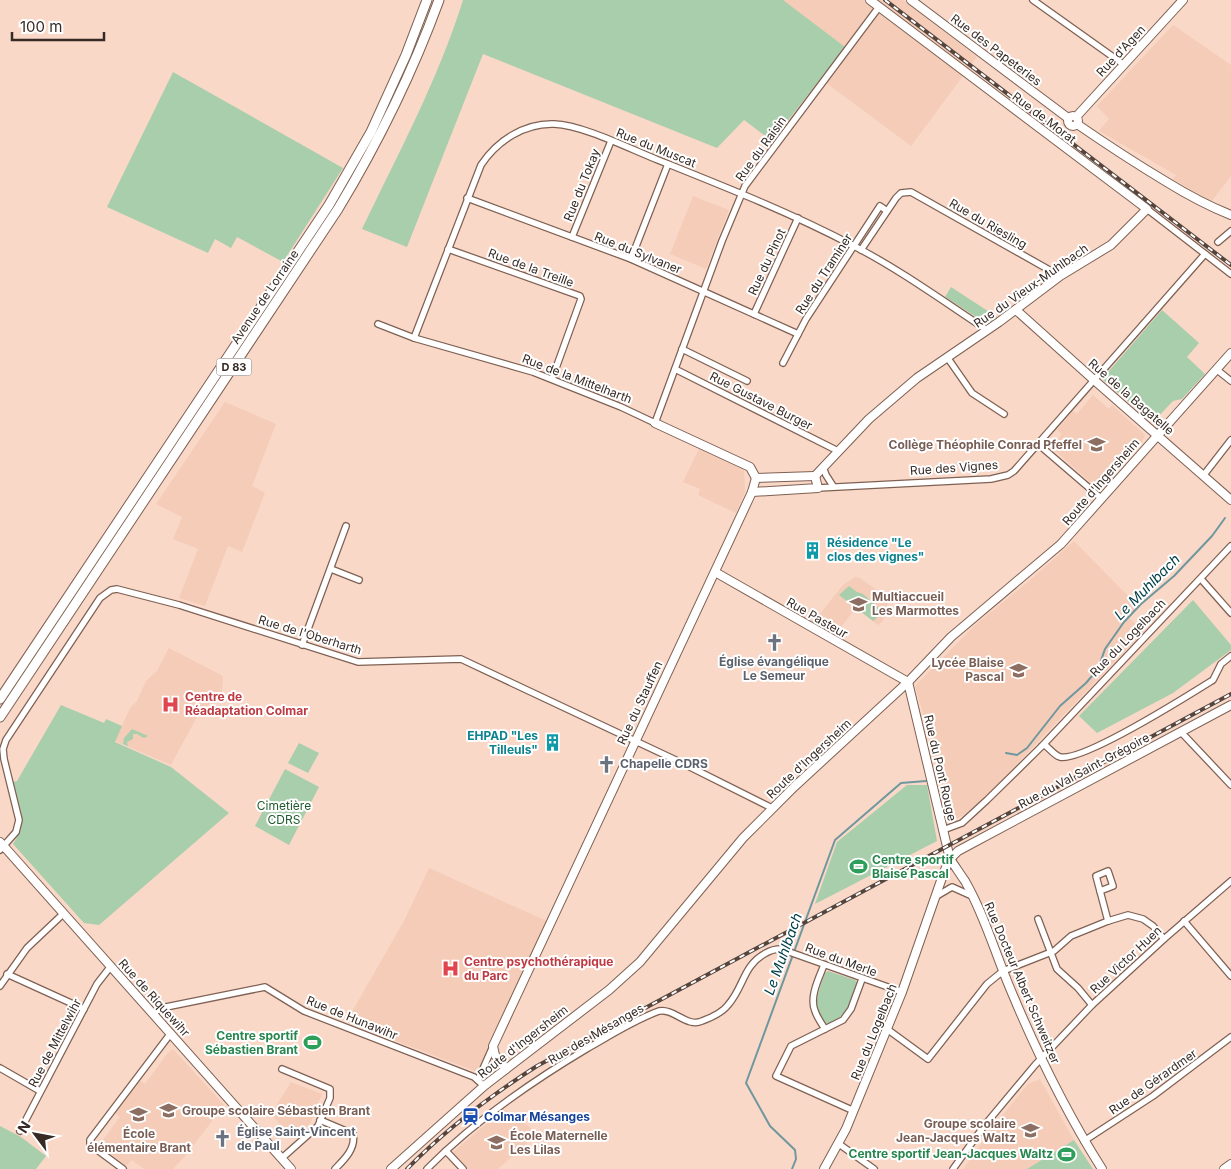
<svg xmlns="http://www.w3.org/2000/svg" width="1231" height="1169" font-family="Inter,sans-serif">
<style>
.built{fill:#f4ccb8}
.green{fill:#a8ceac}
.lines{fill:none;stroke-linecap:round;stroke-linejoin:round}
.stream{stroke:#6f979e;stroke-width:2}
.street-casing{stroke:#7e6153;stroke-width:8}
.secondary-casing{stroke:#7e6153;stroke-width:10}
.primary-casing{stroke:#7e6153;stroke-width:11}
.street{stroke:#fff;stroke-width:5.5}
.secondary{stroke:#fff;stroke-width:8}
.primary{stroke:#fff;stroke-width:9}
.rail-casing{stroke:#55453d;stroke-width:4}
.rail{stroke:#fff;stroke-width:2;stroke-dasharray:5.5;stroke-linecap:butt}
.labels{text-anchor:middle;stroke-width:4;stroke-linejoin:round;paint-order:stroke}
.shield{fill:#fff;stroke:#736a66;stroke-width:1}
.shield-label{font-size:11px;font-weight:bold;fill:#372a24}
.street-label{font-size:12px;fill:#372a24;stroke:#fff}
.education-label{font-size:12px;font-weight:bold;fill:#785e54;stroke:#fff;text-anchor:end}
.culture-label{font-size:12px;font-weight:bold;fill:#0d838f;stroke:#fff;text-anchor:start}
.worship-label{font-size:12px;font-weight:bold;fill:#5b616d;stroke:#fff;text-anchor:start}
.health-label{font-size:12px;font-weight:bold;fill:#be3a42;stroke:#fff;text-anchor:start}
.park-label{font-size:12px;fill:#1f5b2d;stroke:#fff}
.leisure-label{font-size:12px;font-weight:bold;fill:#27864d;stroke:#fff;text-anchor:end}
.transit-label{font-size:12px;font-weight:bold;fill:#164399;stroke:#fff;text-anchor:start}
.water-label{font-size:14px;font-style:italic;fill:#03404a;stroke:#fff}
</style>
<rect width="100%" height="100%" fill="#fad8c8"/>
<g class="built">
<path d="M782 0H903L977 57 911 146 821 79 845 47Z"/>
<path d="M1173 25 1231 65V176L1211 202 1173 179 1176 175 1099 131 1109 119 1097 106Z"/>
<path d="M693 196 729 210 706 269 670 254Z"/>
<path d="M1093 395 1109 409 1112 405 1145 435 1142 442 1099 490 1051 447 1062 434 1057 430 1073 411 1077 414Z"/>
<path d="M225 402 276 424 252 486 265 493 242 552 228 546 205 606 179 598 198 549 173 539 182 517 156 504Z"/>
<path d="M699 449 744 470 745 492 736 513 698 495 700 489 683 482Z"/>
<path d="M1074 541 1139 607 1129 618 1144 631 992 790 964 815 958 818 953 817 915 686 975 625 1028 582Z"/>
<path d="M855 577 860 578 889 599 883 621 878 625 856 608 841 627 839 633 815 620 843 585Z"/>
<path d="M169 648 223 676 222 693 199 713 171 765 115 741 130 708 137 701 146 681 157 671Z"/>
<path d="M429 868 547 921 478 1070 475 1071 346 1022 404 921Z"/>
<path d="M173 1049 224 1105 187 1154 173 1169H144L132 1160 126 1166 99 1145 120 1117 115 1113 139 1080 145 1084 166 1055Z"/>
<path d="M1040 1079 1074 1140 1027 1169H963L997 1122 1028 1084Z"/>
<path d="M291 1082 322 1094 310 1124 293 1139 271 1114Z"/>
<path d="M504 1109 538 1133 498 1169H468L453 1152Z"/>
</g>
<g class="green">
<path d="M463 0H783L845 47 772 141 744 120 717 148 483 54 407 247 362 229C398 154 438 80 463 0Z"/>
<path d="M417 38 421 39 379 130 327 221 17 685 14 683 321 223Z"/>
<path d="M173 72 343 168 283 262 237 237 231 248 215 239 208 253 107 207Z"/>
<path d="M951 287 997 317 987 324 945 297Z"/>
<path d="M1162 310 1199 343 1187 357 1205 374 1182 399 1173 401 1155 420H1150L1102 379Z"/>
<path d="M849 586 857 592 863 594 881 610 879 616 873 621 839 595Z"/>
<path d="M1193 600 1231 645V650L1173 693 1097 733 1079 716Z"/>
<path d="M61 705 104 723 106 719 122 726 115 742 171 767 229 813 99 925 84 923 13 844C28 822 19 805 13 782L17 781Z"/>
<path d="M132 729 148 736 144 738 137 734H133V739L127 742 128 746 123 744 124 738Z"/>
<path d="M299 743 319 753 308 773 288 763Z"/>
<path d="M285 769 319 787 289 845 255 826Z"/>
<path d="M907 785H927L937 841 815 904 837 842Z"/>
<path d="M828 971 855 980 858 984C851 1001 847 1018 827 1024 808 1014 820 988 825 973Z"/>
<path d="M0 1126 21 1137 46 1156 36 1169H0Z"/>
<path d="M1074 1140 1093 1169H1027Z"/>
</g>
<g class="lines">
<g class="stream">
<path d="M1006 753 1017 755 1027 748 1060 706 1086 683 1098 669 1105 649 1124 622 1141 604 1174 576 1212 536 1225 518"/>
<path d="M792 1169 796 1159 795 1150 770 1126 746 1083 835 840 901 783 926 781"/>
</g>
<defs>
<g id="street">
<path d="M1033 0 1123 64"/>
<path d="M467 198 631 259 798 334"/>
<path d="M1147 209 1231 274"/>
<path d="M572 237 611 141"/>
<path d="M1218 242 1231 231"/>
<path d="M448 249 580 296 581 299 552 379"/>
<path d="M861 250 896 198 901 193 911 192 1060 276"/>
<path d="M631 259 668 164"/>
<path d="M754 314 798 218"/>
<path d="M378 324 414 338 533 372 621 407 655 423 722 241 745 186 879 7"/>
<path d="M414 338 481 165C497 141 524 123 554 124 583 125 630 149 658 160 723 186 789 212 852 245 899 269 943 301 987 330"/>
<path d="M682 349 747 381"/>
<path d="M947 357 972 393 1004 414"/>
<path d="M783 363 806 319 880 206 887 211"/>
<path d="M675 369 838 451"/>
<path d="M1216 369 1231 381"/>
<path d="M1038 444 1102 499"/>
<path d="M823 467 826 475 833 486"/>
<path d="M1203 476 1231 440"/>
<path d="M818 488 991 479 1008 475 1014 471 1205 254"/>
<path d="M331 569 359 580"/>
<path d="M1201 579 1231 613"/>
<path d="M302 645 346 526"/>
<path d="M1181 732 1231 785"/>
<path d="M1042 746 1045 745C1050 749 1054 755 1060 757 1083 762 1189 695 1213 680L1221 664 1231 656"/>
<path d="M943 830 962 823 987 800 1042 746 1231 546"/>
<path d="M0 850 16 832 19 820 4 759 3 749 6 740 100 598 111 590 117 589 179 605 358 662 461 659 680 762 772 808"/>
<path d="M1108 871 1113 886 1100 891 1096 876Z"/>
<path d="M1100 891 1108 921"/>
<path d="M935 897 952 887 972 896"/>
<path d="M1038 919 1057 969 1078 988 1092 1005"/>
<path d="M1184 921 1231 976"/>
<path d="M824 965C819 978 809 997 815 1011 817 1017 821 1023 825 1029"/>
<path d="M7 974 84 1009"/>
<path d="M0 986 27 948 63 914"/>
<path d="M154 1013 161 1008 265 987 304 1011 474 1077 484 1086"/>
<path d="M887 1029 928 1059 987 984 1003 971 1054 951 1071 936 1108 921 1128 915 1143 919 1153 926 1164 939"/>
<path d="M0 1068 40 1091"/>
<path d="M478 1080 493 1046"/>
<path d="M854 1111 776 1076 791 1046 843 1020 851 1009 862 979"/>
<path d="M320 1120 353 1134C356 1148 345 1159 335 1169"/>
<path d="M20 1131 97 984 111 966"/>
<path d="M1084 1141 1153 1096 1231 1037"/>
<path d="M839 1144 874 1169"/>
<path d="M446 1151 463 1169"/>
<path d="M282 1158 318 1126 330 1098V1089L282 1069"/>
<path d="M123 1169 92 1146 90 1144V1140L171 1033"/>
<path d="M427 1169C474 1121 531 1082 588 1048 611 1035 634 1020 659 1011 674 1008 687 1028 702 1021 710 1018 723 1012 728 1005 744 987 743 965 766 953 771 950 775 949 781 949L902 992"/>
<path d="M953 1169 984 1126 1035 1065 1092 1005 1164 939 1231 881"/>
</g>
<g id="secondary">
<path d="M911 0 1068 118"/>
<circle cx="1073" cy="121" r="5"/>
<path d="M1076 117 1183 0"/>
<path d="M1077 124C1106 144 1135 163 1165 181 1186 194 1208 206 1231 215"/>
<path d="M1016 310 1094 380 1231 500"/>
<path d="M655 423 750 467 756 478"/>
<path d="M815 476 869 419 917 378 999 322 1060 276 1111 245 1147 209 870 0"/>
<path d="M756 478 815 476"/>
<path d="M752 492 818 488 815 476"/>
<path d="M715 572 908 682"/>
<path d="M908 682 950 859C955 866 960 874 965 881 985 916 996 956 1012 993 1038 1055 1066 1112 1102 1169"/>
<path d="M0 842 291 1169"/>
<path d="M506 1069 495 1055 493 1046 752 492 756 478"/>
<path d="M391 1169 484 1086 609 990 640 962 743 838 794 787 908 682 951 637 1061 544 1231 353"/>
<path d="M824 1169 846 1129 902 992 944 872 950 859 958 851 971 844 1231 705"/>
<path d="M1224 1169 1231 1164"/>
</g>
<g id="primary">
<path d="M0 699 329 205 371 132 406 55 427 0"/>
<path d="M0 717 338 209C379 141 412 74 439 0"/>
</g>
</defs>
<use href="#street" class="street-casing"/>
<use href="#secondary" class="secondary-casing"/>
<use href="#primary" class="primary-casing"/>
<use href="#street" class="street"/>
<use href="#secondary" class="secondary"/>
<use href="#primary" class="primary"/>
<defs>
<g id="rail">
<path d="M885 0 1231 265"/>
<path d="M407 1169C446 1129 490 1096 537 1066L1231 694"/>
</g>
</defs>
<use href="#rail" class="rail-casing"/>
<use href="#rail" class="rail"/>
</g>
<defs>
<symbol id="school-bare" viewBox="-9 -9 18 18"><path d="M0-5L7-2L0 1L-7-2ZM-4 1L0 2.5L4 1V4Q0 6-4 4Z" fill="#8d6e63" stroke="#fff" stroke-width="2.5" paint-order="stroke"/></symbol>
<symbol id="building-bare" viewBox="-9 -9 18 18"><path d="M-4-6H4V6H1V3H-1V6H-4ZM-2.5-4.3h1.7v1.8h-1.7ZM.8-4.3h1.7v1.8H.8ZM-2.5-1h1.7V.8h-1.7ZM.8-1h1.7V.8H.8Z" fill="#0f9aa8" stroke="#fff" stroke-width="2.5" paint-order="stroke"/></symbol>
<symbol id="church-bare" viewBox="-9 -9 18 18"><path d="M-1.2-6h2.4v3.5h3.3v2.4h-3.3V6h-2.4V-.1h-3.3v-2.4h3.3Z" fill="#6b7280" stroke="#fff" stroke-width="2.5" paint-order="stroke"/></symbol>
<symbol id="hospital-bare" viewBox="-9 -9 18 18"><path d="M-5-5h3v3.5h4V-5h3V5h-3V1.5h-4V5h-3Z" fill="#e0444e" stroke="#fff" stroke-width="2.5" paint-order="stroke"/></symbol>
<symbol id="stadium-bare" viewBox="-9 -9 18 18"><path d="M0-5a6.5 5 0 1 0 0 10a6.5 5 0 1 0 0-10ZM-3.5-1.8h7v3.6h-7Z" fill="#2e9e5b" stroke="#fff" stroke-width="2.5" paint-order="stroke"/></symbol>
<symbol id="station-bare" viewBox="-9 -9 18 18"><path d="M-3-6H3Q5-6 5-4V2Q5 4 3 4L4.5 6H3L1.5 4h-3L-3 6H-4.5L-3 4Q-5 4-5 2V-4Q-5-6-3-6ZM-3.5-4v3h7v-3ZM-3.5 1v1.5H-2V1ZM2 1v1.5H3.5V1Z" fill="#1a4fb4" stroke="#fff" stroke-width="2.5" paint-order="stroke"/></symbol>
</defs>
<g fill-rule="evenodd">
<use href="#school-bare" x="1084" y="432" width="25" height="25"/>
<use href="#building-bare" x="800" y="538" width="25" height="25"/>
<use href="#school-bare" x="846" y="592" width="25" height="25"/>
<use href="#church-bare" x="762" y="630" width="25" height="25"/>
<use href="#school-bare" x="1006" y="658" width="25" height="25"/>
<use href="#hospital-bare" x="158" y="692" width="25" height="25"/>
<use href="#building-bare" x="540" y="730" width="25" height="25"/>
<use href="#church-bare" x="594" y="752" width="25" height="25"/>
<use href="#stadium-bare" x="846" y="854" width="25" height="25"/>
<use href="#hospital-bare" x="438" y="956" width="25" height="25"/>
<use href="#stadium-bare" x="300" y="1030" width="25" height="25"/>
<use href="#school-bare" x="156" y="1098" width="25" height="25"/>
<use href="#school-bare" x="126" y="1102" width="25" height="25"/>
<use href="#station-bare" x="458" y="1104" width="25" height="25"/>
<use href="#school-bare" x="1018" y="1118" width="25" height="25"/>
<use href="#church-bare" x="210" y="1126" width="25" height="25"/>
<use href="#school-bare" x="484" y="1130" width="25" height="25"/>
<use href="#stadium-bare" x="1054" y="1142" width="25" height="25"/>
</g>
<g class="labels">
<rect class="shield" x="216.5" y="358.5" width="35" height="17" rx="4"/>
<g class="shield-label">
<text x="234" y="371">D 83</text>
</g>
<g class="street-label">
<text transform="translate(996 50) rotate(37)" y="4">Rue des Papeteries</text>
<text transform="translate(1121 51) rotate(-47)" y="4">Rue d'Agen</text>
<text transform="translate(1044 118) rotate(37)" y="4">Rue de Morat</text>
<text transform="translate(656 148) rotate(22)" y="4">Rue du Muscat</text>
<text transform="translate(761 149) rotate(-54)" y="4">Rue du Raisin</text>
<text transform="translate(582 185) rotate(-68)" y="4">Rue du Tokay</text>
<text transform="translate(988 224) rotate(30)" y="4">Rue du Riesling</text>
<text transform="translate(638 253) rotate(22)" y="4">Rue du Sylvaner</text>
<text transform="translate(767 262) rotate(-65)" y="4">Rue du Pinot</text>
<text transform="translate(531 268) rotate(20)" y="4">Rue de la Treille</text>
<text transform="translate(824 274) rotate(-57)" y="4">Rue du Traminer</text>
<text transform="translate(1031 286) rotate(-35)" y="4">Rue du Vieux-Muhlbach</text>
<text transform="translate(265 297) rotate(-56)" y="4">Avenue de Lorraine</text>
<text transform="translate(577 379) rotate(21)" y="4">Rue de la Mittelharth</text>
<text transform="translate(1131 397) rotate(41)" y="4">Rue de la Bagatelle</text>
<text transform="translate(761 401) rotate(27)" y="4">Rue Gustave Burger</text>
<text transform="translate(954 468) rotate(-4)" y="4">Rue des Vignes</text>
<text transform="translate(1101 482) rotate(-49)" y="4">Route d'Ingersheim</text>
<text transform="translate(817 618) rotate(30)" y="4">Rue Pasteur</text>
<text transform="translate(310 635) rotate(17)" y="4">Rue de l'Oberharth</text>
<text transform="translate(1128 638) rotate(-46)" y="4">Rue du Logelbach</text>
<text transform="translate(640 703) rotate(-65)" y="4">Rue du Stauffen</text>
<text transform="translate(809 759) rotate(-43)" y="4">Route d'Ingersheim</text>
<text transform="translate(940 768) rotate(77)" y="4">Rue du Pont Rouge</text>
<text transform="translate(1084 771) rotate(-28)" y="4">Rue du Val Saint-Grégoire</text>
<text transform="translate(841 960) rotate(20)" y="4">Rue du Merle</text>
<text transform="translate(1126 960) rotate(-43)" y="4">Rue Victor Huen</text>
<text transform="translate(1022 983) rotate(67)" y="4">Rue Docteur Albert Schweitzer</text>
<text transform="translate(154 998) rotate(48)" y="4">Rue de Riquewihr</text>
<text transform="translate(352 1018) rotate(22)" y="4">Rue de Hunawihr</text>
<text transform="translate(874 1032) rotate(-68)" y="4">Rue du Logelbach</text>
<text transform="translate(596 1034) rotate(-30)" y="4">Rue des Mésanges</text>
<text transform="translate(523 1042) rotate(-38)" y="4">Route d'Ingersheim</text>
<text transform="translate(55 1043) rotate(-62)" y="4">Rue de Mittelwihr</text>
<text transform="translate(1153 1082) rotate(-35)" y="4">Rue de Gérardmer</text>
</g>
<g class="education-label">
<text x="1082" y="449">Collège Théophile Conrad Pfeffel</text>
<text x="872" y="601" text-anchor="start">Multiaccueil<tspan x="872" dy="14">Les Marmottes</tspan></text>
<text x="1004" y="667">Lycée Blaise<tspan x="1004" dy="14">Pascal</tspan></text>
<text x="182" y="1115" text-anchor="start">Groupe scolaire Sébastien Brant</text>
<text x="1016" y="1128">Groupe scolaire<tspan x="1016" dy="14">Jean-Jacques Waltz</tspan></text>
<text x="139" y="1138" text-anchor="middle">École<tspan x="139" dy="14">élémentaire Brant</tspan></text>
<text x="510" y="1140" text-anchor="start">École Maternelle<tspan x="510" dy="14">Les Lilas</tspan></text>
</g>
<g class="culture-label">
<text x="827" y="547">Résidence "Le<tspan x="827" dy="14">clos des vignes"</tspan></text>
<text x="538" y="740" text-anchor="end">EHPAD "Les<tspan x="538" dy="14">Tilleuls"</tspan></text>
</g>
<g class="worship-label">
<text x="774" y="666" text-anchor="middle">Église évangélique<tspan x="774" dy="14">Le Semeur</tspan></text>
<text x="620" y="768">Chapelle CDRS</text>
<text x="237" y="1136">Église Saint-Vincent<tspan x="237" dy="14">de Paul</tspan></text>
</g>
<g class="health-label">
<text x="185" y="701">Centre de<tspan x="185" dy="14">Réadaptation Colmar</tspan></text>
<text x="464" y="966">Centre psychothérapique<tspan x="464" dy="14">du Parc</tspan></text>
</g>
<g class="park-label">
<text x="284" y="810">Cimetière<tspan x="284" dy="14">CDRS</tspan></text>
</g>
<g class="leisure-label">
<text x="872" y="864" text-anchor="start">Centre sportif<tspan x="872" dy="14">Blaise Pascal</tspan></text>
<text x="298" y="1040">Centre sportif<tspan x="298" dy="14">Sébastien Brant</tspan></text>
<text x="1053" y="1158">Centre sportif Jean-Jacques Waltz</text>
</g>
<g class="transit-label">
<text x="484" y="1121">Colmar Mésanges</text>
</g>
<g class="water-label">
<text transform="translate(1147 587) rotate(-45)" y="5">Le Muhlbach</text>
<text transform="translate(783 954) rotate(-70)" y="5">Le Muhlbach</text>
</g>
</g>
<g transform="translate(35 1134) rotate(302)" stroke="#ffffff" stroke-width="4" paint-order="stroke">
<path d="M0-4L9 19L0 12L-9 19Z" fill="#372a24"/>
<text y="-8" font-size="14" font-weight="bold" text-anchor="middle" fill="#372a24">N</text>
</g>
<path d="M12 32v8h92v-8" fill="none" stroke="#372a24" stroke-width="2.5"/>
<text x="20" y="32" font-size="15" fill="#372a24" stroke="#ffffff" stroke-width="4" paint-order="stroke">100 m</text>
</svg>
